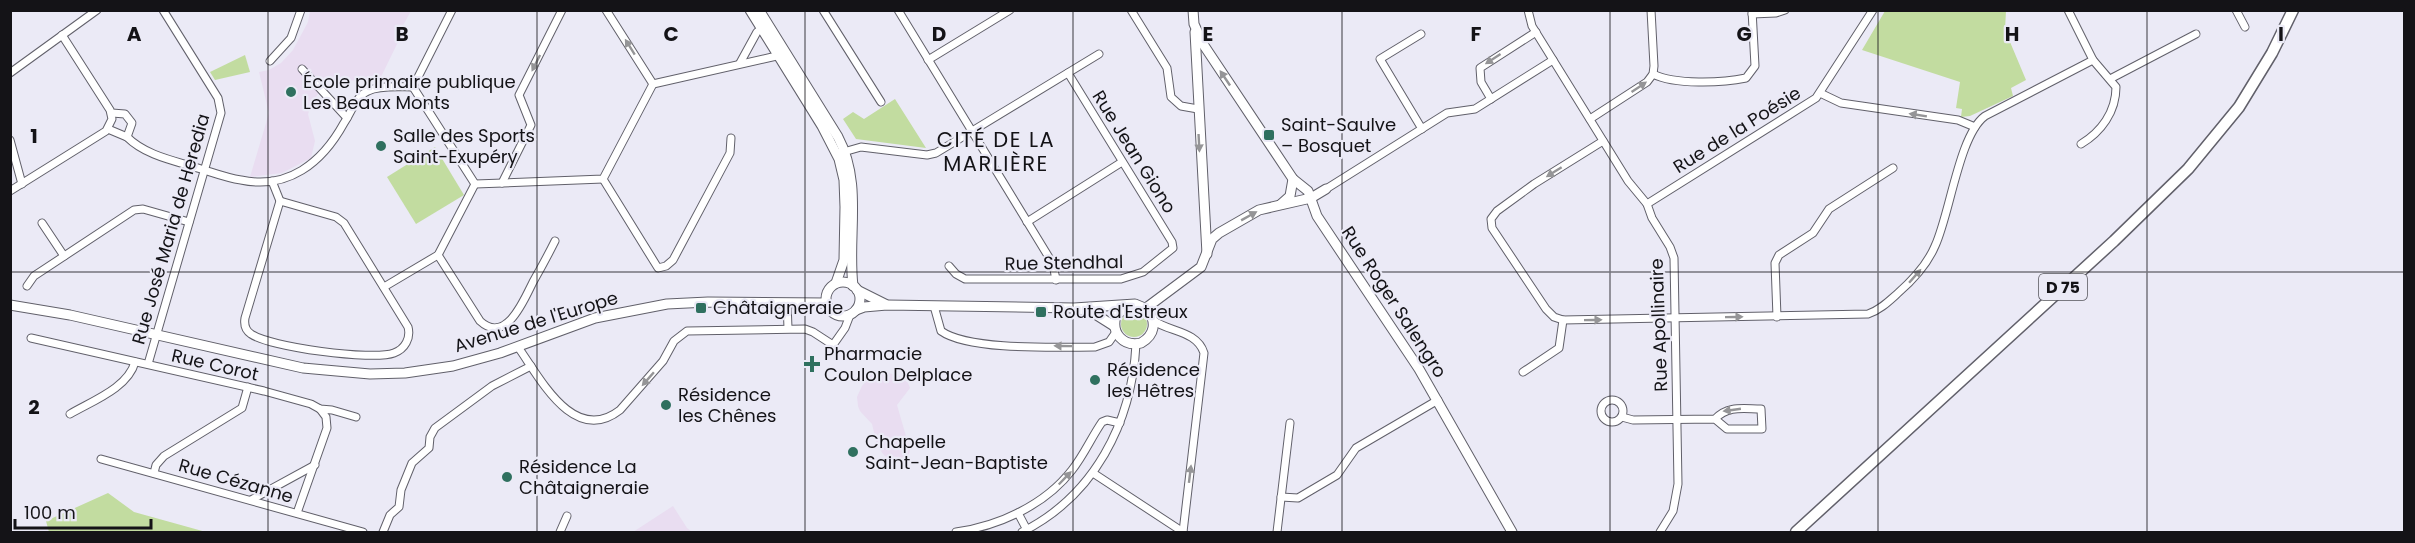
<svg xmlns="http://www.w3.org/2000/svg" width="2415" height="543" font-family="Poppins,sans-serif">
<style>
.education{fill:#e9ddf1}
.green{fill:#c2dca0}
.lines{fill:none;stroke-linecap:round;stroke-linejoin:round}
.minor-casing{stroke:#61606a;stroke-width:9}
.tertiary-casing{stroke:#61606a;stroke-width:11}
.primary-casing{stroke:#61606a;stroke-width:13}
.minor{stroke:#fff;stroke-width:7}
.tertiary{stroke:#fff;stroke-width:9}
.primary{stroke:#fff;stroke-width:10}
.oneway{fill:#959597}
.grid{fill:none;stroke:#141317;stroke-width:1.5;stroke-opacity:0.55}
.poi-dot{fill:#2f705f;stroke:#ebeaf6;stroke-width:2}
.labels{text-anchor:middle;stroke-width:4.5;stroke-linejoin:round;paint-order:stroke}
.shield{fill:#ebeaf6;stroke:#54545a;stroke-width:1.5}
.shield-label{font-size:16px;font-weight:bold;fill:#141317}
.poi-label{font-size:18px;fill:#141317;stroke:#ebeaf6;text-anchor:start}
.street-label{font-size:18px;fill:#141317;stroke:#ebeaf6}
.quarter-label{font-size:21px;letter-spacing:1.5px;fill:#141317;stroke:#ebeaf6}
.grid-label{font-size:20px;text-anchor:middle;font-weight:bold;fill:#141317;stroke:#ebeaf6;stroke-width:4.5;stroke-linejoin:round;paint-order:stroke}
</style>
<rect width="100%" height="100%" fill="#ebeaf6"/>
<g class="education">
<path d="M310 11H411L396 38 399 40 380 79 326 82 312 103 308 114 315 141 311 158 282 173 250 177 269 113 259 72 269 70 281 63 293 50 308 22Z"/>
<path d="M877 371 898 375 908 383 910 388 897 405 910 450 908 458 899 462 890 461 883 454 877 445 872 424 860 411 858 406 857 397 862 386 871 375Z"/>
<path d="M673 506 687 528 692 532H633Z"/>
</g>
<g class="green">
<path d="M1885 11H2006L2005 30 2026 80 2011 88 2013 96 1970 116 1961 117 1962 109 1956 108 1960 82 1862 50Z"/>
<path d="M245 55 250 72 215 80 210 72Z"/>
<path d="M895 99 926 148 856 139 843 119 853 112 864 119Z"/>
<path d="M435 147 464 195 416 224 387 177Z"/>
<circle cx="1134" cy="324" r="13"/>
<path d="M108 493 134 512 206 532H49L46 521Z"/>
</g>
<g class="lines">
<defs>
<g id="minor">
<path d="M452 10 413 87 475 184 603 179 653 84"/>
<path d="M606 10 653 84"/>
<path d="M823 10 881 102"/>
<path d="M898 10 1053 264 1056 280"/>
<path d="M1131 10 1167 68 1171 97 1181 106 1198 109"/>
<path d="M1528 10 1532 26 1628 181 1647 204 1652 218 1670 247 1674 258 1678 484 1673 511 1660 532"/>
<path d="M2068 10 2093 60 2116 87C2116 112 2101 132 2081 144"/>
<path d="M2236 10 2245 27"/>
<path d="M1752 14 1776 13 1785 10"/>
<path d="M1421 34 1380 59 1422 129"/>
<path d="M928 60 1010 10"/>
<path d="M270 61 291 38 301 10"/>
<path d="M740 63 757 32 765 26"/>
<path d="M302 69 347 118"/>
<path d="M10 73 97 10"/>
<path d="M1653 74C1675 85 1722 83 1746 78L1755 66 1752 10"/>
<path d="M2110 79 2196 34"/>
<path d="M653 84 781 55"/>
<path d="M1820 93 1841 103 1958 120 1975 127"/>
<path d="M1491 99 1481 82 1480 68 1536 32"/>
<path d="M1590 119 1647 82 1653 74 1654 66 1651 10"/>
<path d="M108 129 127 137 132 123 125 114 112 113"/>
<path d="M127 137C146 156 176 161 201 169 214 173 227 178 241 180 288 190 322 163 344 123 351 113 356 96 368 91 380 85 400 87 413 87"/>
<path d="M10 140 22 184"/>
<path d="M1603 141 1534 184 1497 211 1491 219 1492 228 1546 309 1554 317 1563 320 1868 314C1880 310 1889 301 1898 293 1914 279 1927 265 1935 246 1950 214 1959 135 1985 116L2093 60"/>
<path d="M840 153 861 147 927 155 936 153 1099 54"/>
<path d="M603 179 658 268 666 266 673 260 730 153 731 138"/>
<path d="M272 181 280 201"/>
<path d="M502 183 531 125 519 95 562 10"/>
<path d="M1326 189 1447 113 1475 109 1553 60"/>
<path d="M10 191 106 131 112 119 110 110 62 35"/>
<path d="M280 201 336 217 344 223 408 327C411 338 405 349 394 353 373 361 269 347 251 334 245 330 244 324 245 318Z"/>
<path d="M1647 204 1816 98 1873 10"/>
<path d="M1027 222 1122 162"/>
<path d="M42 223 64 256"/>
<path d="M438 255 480 321C506 345 524 300 533 282 541 268 548 255 555 241"/>
<path d="M949 266 956 274 965 279H1121L1143 272 1173 248 1172 242 1068 73"/>
<path d="M27 286 34 276 134 210 143 209 189 222"/>
<path d="M384 287 438 255 475 184"/>
<path d="M787 303 788 328"/>
<path d="M934 306 941 331C969 351 1059 347 1095 347L1109 342 1116 332"/>
<path d="M1777 317 1775 263 1779 255 1813 233 1829 209 1893 168"/>
<path d="M1154 321C1170 332 1197 331 1204 353L1183 532"/>
<path d="M31 338 264 391 311 404 320 409 332 410 356 417"/>
<path d="M518 347C540 378 574 446 620 410L663 361 674 341 687 331 805 329 813 332 833 345 845 328 850 315"/>
<path d="M148 364 221 113 218 98 163 10"/>
<path d="M1523 372 1559 348 1563 320"/>
<circle cx="1612" cy="411" r="11"/>
<path d="M70 414C92 401 128 388 135 362"/>
<path d="M1622 417 1633 420 1715 419C1728 405 1744 409 1761 409L1762 429H1727L1715 419"/>
<path d="M101 459 363 532"/>
<path d="M154 473 156 465 164 456 242 408 248 387"/>
<path d="M1093 473 1183 532"/>
<path d="M1281 497 1298 498 1337 475 1356 448 1438 400"/>
<path d="M251 500 315 465"/>
<path d="M297 513 327 428 326 417 320 409"/>
<path d="M1018 513 1027 530"/>
<path d="M383 532 390 515 399 507 401 490 412 463 429 448 430 437 435 428 492 386 531 366"/>
<path d="M560 532 567 516"/>
<path d="M956 532C999 526 1045 505 1072 470 1084 455 1091 438 1102 422L1107 420 1120 423"/>
<path d="M1022 532C1094 496 1132 423 1136 344"/>
<path d="M1277 532 1290 423"/>
</g>
<g id="tertiary">
<path d="M750 10 822 126 839 159 844 180 845 207 844 260 836 283"/>
<path d="M759 10 838 137C863 184 847 235 853 286"/>
<path d="M1193 10 1194 24 1203 44 1293 179 1308 191 1317 216 1419 369 1512 532"/>
<path d="M1195 32 1207 254"/>
<path d="M1281 204 1290 196 1293 179"/>
<circle cx="843" cy="299" r="17"/>
<path d="M857 290 885 304"/>
<path d="M10 305 70 315 303 368 370 374 405 373 453 366 500 353 595 318 667 304 708 302 826 303"/>
<path d="M1146 308 1201 267 1212 239 1219 233 1259 210 1311 198 1326 189"/>
<path d="M1079 309 1095 314 1114 326"/>
<path d="M856 310 864 307 887 305 1074 308 1135 304 1147 309C1157 322 1155 335 1141 343 1123 347 1111 333 1116 316L1128 305"/>
</g>
<path id="primary" d="M1796 532 2114 241 2188 169 2239 107 2272 53 2293 10"/>
</defs>
<use href="#minor" class="minor-casing"/>
<use href="#tertiary" class="tertiary-casing"/>
<use href="#primary" class="primary-casing"/>
<use href="#minor" class="minor"/>
<use href="#tertiary" class="tertiary"/>
<use href="#primary" class="primary"/>
</g>
<defs><path id="oneway-solid" d="M-6-.8H1V-3.2L6.5 0L1 3.2V.8H-6Z" transform="scale(1.5)"/></defs>
<g class="oneway">
<use href="#oneway-solid" transform="translate(630 47) rotate(-122)"/>
<use href="#oneway-solid" transform="translate(1493 59) rotate(147)"/>
<use href="#oneway-solid" transform="translate(536 63) rotate(117)"/>
<use href="#oneway-solid" transform="translate(1225 78) rotate(-124)"/>
<use href="#oneway-solid" transform="translate(1639 87) rotate(-34)"/>
<use href="#oneway-solid" transform="translate(1918 115) rotate(-171)"/>
<use href="#oneway-solid" transform="translate(1199 143) rotate(87)"/>
<use href="#oneway-solid" transform="translate(1554 172) rotate(148)"/>
<use href="#oneway-solid" transform="translate(1249 216) rotate(-29)"/>
<use href="#oneway-solid" transform="translate(1915 276) rotate(-49)"/>
<use href="#oneway-solid" transform="translate(1734 317) rotate(-1)"/>
<use href="#oneway-solid" transform="translate(1593 320) rotate(-1)"/>
<use href="#oneway-solid" transform="translate(1063 346) rotate(-179)"/>
<use href="#oneway-solid" transform="translate(648 379) rotate(131)"/>
<use href="#oneway-solid" transform="translate(1732 410) rotate(172)"/>
<use href="#oneway-solid" transform="translate(1190 474) rotate(-83)"/>
<use href="#oneway-solid" transform="translate(1065 478) rotate(-46)"/>
</g>
<path class="grid" d="M268 10V532M537 10V532M805 10V532M1073 10V532M1342 10V532M1610 10V532M1878 10V532M2147 10V532M10 272H2404"/>
<g class="poi-dot">
<circle cx="291" cy="92" r="6"/>
<rect x="1263" y="129" width="12" height="12" rx="3"/>
<circle cx="381" cy="146" r="6"/>
<rect x="695" y="302" width="12" height="12" rx="3"/>
<rect x="1035" y="306" width="12" height="12" rx="3"/>
<path d="M809 355h6v6h6v6h-6v6h-6v-6h-6v-6h6z"/>
<circle cx="1095" cy="380" r="6"/>
<circle cx="666" cy="405" r="6"/>
<circle cx="853" cy="452" r="6"/>
<circle cx="507" cy="477" r="6"/>
</g>
<g class="labels">
<rect class="shield" x="2039" y="274" width="48" height="26" rx="4.5"/>
<g class="shield-label">
<text x="2063" y="293">D 75</text>
</g>
<g class="poi-label">
<text x="303" y="88">École primaire publique<tspan x="303" dy="21">Les Beaux Monts</tspan></text>
<text x="1281" y="131">Saint-Saulve<tspan x="1281" dy="21">– Bosquet</tspan></text>
<text x="393" y="142">Salle des Sports<tspan x="393" dy="21">Saint-Exupéry</tspan></text>
<text x="713" y="314">Châtaigneraie</text>
<text x="1053" y="318">Route d'Estreux</text>
<text x="824" y="360">Pharmacie<tspan x="824" dy="21">Coulon Delplace</tspan></text>
<text x="1107" y="376">Résidence<tspan x="1107" dy="21">les Hêtres</tspan></text>
<text x="678" y="401">Résidence<tspan x="678" dy="21">les Chênes</tspan></text>
<text x="865" y="448">Chapelle<tspan x="865" dy="21">Saint-Jean-Baptiste</tspan></text>
<text x="519" y="473">Résidence La<tspan x="519" dy="21">Châtaigneraie</tspan></text>
</g>
<g class="street-label">
<text transform="translate(1737 130) rotate(-32)" y="6">Rue de la Poésie</text>
<text transform="translate(1134 152) rotate(58)" y="6">Rue Jean Giono</text>
<text transform="translate(171 229) rotate(-74)" y="6">Rue José Maria de Heredia</text>
<text transform="translate(1064 263) rotate(-1)" y="6">Rue Stendhal</text>
<text transform="translate(1394 302) rotate(57)" y="6">Rue Roger Salengro</text>
<text transform="translate(536 322) rotate(-17)" y="6">Avenue de l'Europe</text>
<text transform="translate(1659 325) rotate(-92)" y="6">Rue Apollinaire</text>
<text transform="translate(215 365) rotate(13)" y="6">Rue Corot</text>
<text transform="translate(236 481) rotate(16)" y="6">Rue Cézanne</text>
</g>
<g class="quarter-label">
<text x="996" y="147">CITÉ DE LA<tspan x="996" dy="24">MARLIÈRE</tspan></text>
</g>
</g>
<g class="grid-label">
<text x="134" y="41">A</text>
<text x="402" y="41">B</text>
<text x="671" y="41">C</text>
<text x="939" y="41">D</text>
<text x="1208" y="41">E</text>
<text x="1476" y="41">F</text>
<text x="1744" y="41">G</text>
<text x="2012" y="41">H</text>
<text x="2281" y="41">I</text>
<text x="34" y="143">1</text>
<text x="34" y="414">2</text>
</g>
<rect width="2415" height="543" fill="none" stroke="#141317" stroke-width="24"/>
<path d="M15 519v9h136v-9" fill="none" stroke="#141317" stroke-width="3"/>
<text x="24" y="519" font-size="18" fill="#141317" stroke="#ebeaf6" stroke-width="4.5" paint-order="stroke">100 m</text>
</svg>
